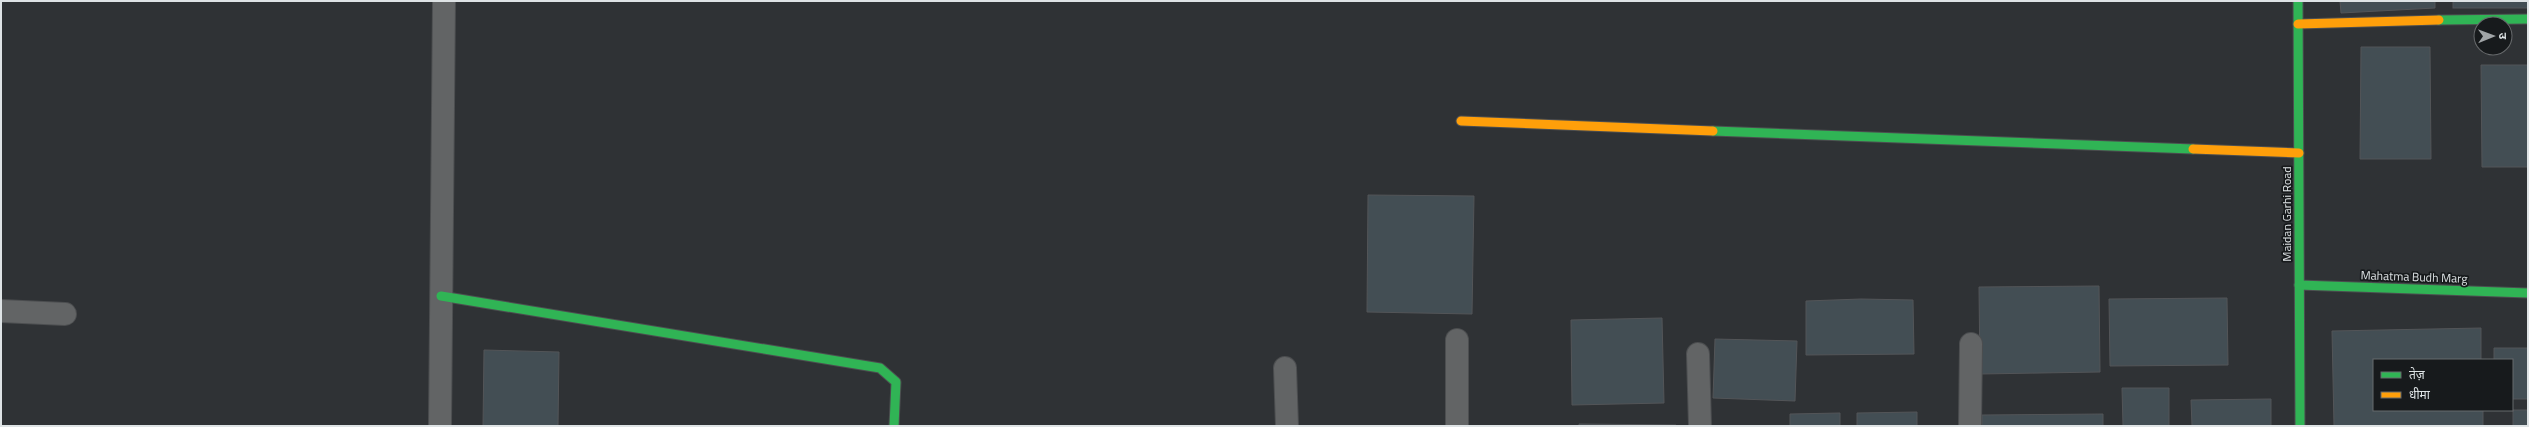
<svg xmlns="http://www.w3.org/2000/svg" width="2529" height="427" font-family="'Titillium Web','Noto Sans Devanagari',sans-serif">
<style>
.building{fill:#434e54;stroke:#535558}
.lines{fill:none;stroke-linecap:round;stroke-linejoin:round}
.street-casing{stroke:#4c4e50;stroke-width:24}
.fast-casing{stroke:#4c4e50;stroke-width:11}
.slow-casing{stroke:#4c4e50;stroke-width:11}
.street{stroke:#626465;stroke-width:22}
.fast{stroke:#30b455;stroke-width:9}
.slow{stroke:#ff9f0a;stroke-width:9}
.labels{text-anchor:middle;stroke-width:3.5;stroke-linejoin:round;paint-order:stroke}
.street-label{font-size:12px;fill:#dee3e5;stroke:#171a1c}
</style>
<rect width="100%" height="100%" fill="#2f3235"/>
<g class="building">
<path d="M2340 1H2435V8L2341 13Z"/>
<rect x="2453" y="1" width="75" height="7"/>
<path d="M2361 47H2430L2431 159H2360Z"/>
<path d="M2481 65H2528V167H2482Z"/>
<path d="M1368 195 1474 196 1472 314 1367 312Z"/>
<path d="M2099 286 2100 372 1980 374 1979 287Z"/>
<path d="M2227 298 2228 365 2110 366 2109 299Z"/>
<path d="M1861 299 1913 300 1914 354 1806 355V301Z"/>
<path d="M1662 318 1664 403 1572 405 1571 320Z"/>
<path d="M2481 328V360H2374V410H2483V426H2334L2332 331Z"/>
<path d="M1715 339 1797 341 1795 401 1713 398Z"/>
<path d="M2494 348H2528V399H2512V360H2494Z"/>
<path d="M484 350 559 352 558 426H483Z"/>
<path d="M2122 388H2169V426H2123Z"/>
<path d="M2271 399V426H2192L2191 400Z"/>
<rect x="2513" y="410" width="15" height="16"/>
<path d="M1917 412V426H1857V413Z"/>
<path d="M1840 413V426H1790V414Z"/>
<path d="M2103 414V426H1982V415Z"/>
<path d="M1579 424 1676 425V426H1579Z"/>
</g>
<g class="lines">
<defs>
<g id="street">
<path d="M1 311 65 314"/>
<path d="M1698 354 1700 426"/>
<path d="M1285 368 1287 426"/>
<path d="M440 426 444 1"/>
<path d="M1457 426V340"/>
<path d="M1970 426 1971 344"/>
</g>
<g id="fast">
<path d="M2298 1 2300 426"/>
<path d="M2439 20 2528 19"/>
<path d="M1713 131 2193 149"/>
<path d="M2299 285 2528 293"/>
<path d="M441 296 880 368 896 382 894 426"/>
</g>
<g id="slow">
<path d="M2298 24 2439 20"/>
<path d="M1461 121 1713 131"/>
<path d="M2193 149 2299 153"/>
</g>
</defs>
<use href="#street" class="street-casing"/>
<use href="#fast" class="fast-casing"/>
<use href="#slow" class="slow-casing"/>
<use href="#street" class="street"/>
<use href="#fast" class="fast"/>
<use href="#slow" class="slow"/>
</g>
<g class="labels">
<g class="street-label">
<text transform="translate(2287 214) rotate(-90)" y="4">Maidan Garhi Road</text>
<text transform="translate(2414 277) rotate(2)" y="4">Mahatma Budh Marg</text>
</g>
</g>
<rect width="2529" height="427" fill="none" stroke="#dee3e5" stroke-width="4"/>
<rect x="2373" y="359" width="140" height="52" fill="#171a1c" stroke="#676a6c"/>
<rect x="2381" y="372" width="20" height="6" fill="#30b455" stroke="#676a6c"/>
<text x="2409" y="379" font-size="12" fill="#dee3e5">तेज़</text>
<rect x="2381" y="392" width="20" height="6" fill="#ff9f0a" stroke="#676a6c"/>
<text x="2409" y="399" font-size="12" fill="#dee3e5">धीमा</text>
<g transform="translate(2493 36) rotate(89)"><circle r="19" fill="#171a1c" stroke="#676a6c"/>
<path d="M0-3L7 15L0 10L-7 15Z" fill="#a1a5a7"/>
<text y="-6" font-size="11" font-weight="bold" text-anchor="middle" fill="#dee3e5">उ</text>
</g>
</svg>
